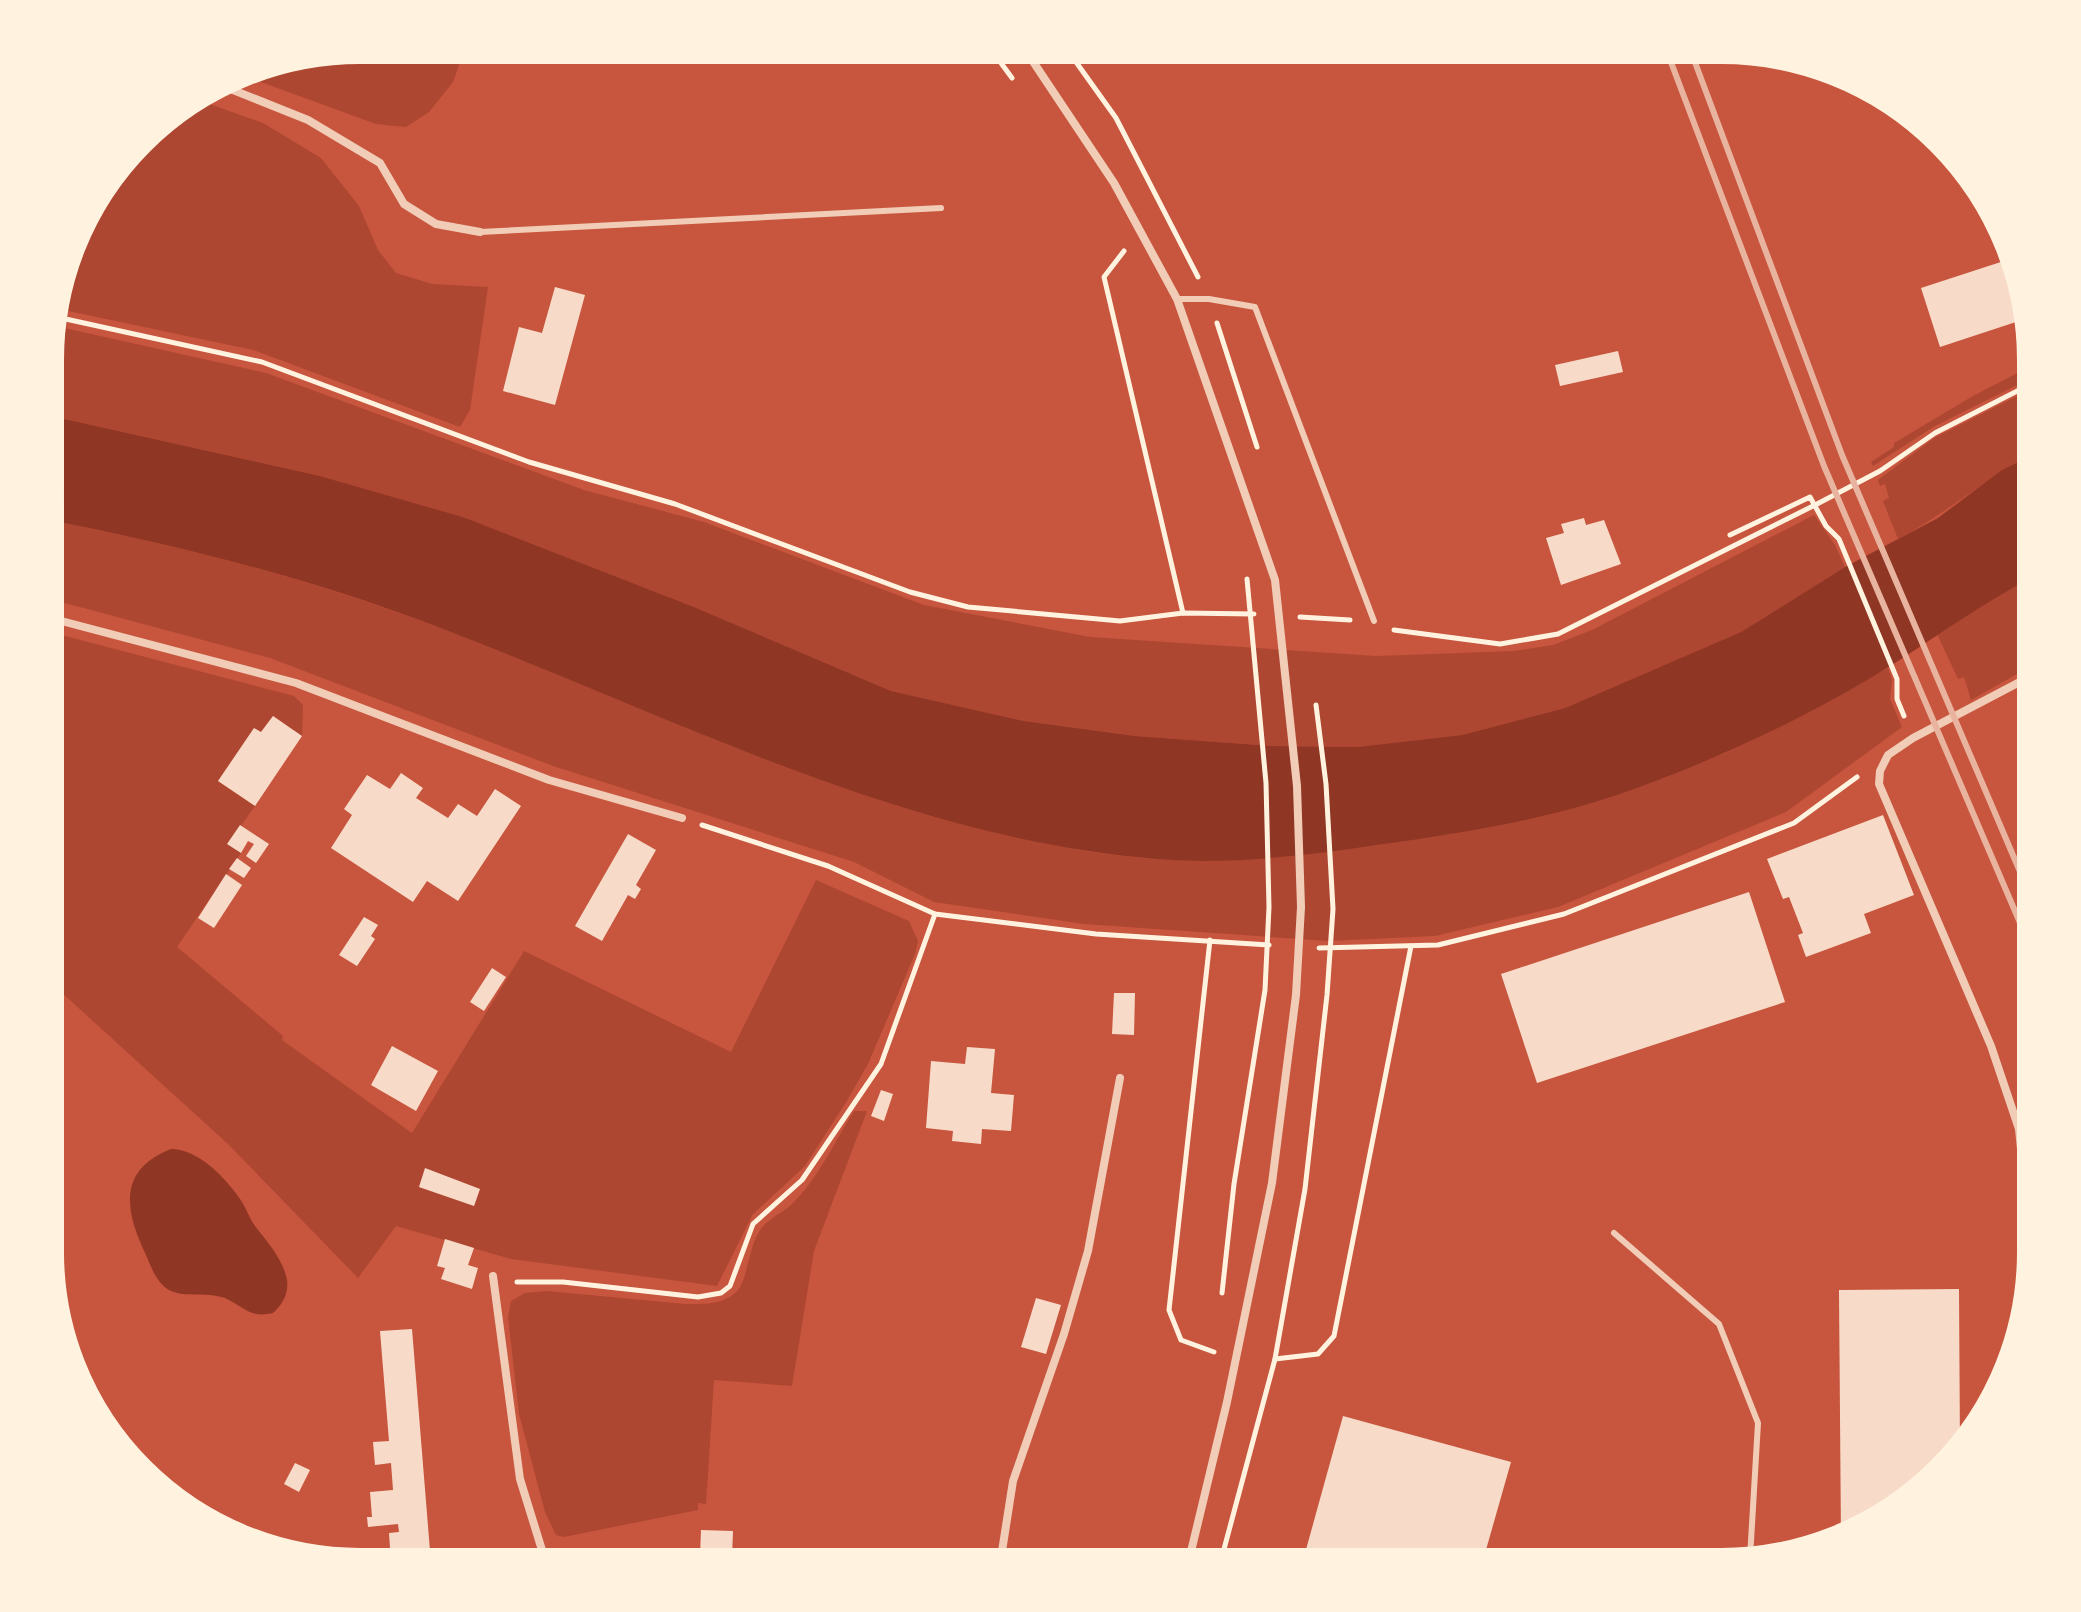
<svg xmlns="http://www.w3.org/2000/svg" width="2081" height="1612" font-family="'IBM Plex Sans',sans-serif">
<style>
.green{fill:#ae4732;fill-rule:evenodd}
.water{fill:#8f3625}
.building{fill:#f7dbc8}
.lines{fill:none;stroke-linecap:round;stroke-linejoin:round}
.path{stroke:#fff3e0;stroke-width:5}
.service{stroke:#f1ccb7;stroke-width:6}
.minor{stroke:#f1ccb7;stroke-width:8}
.rail{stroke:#e9b49f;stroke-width:6}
.rim{fill:none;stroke:#fff3e0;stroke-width:4}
</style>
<rect width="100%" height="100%" fill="#c8553d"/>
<g class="green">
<path d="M360 48H465L453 82 429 112 406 127 376 124 242 75 259 65Z"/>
<path d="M198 100 263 123 321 158 359 206 378 250 396 273 432 284 488 287 470 410 460 427 253 350 54 308 90 204 154 125Z"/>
<path d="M51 325 266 373 584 490 704 522 924 605 1090 637 1376 656 1515 651 1553 645 1592 630 1814 515 1835 545 1845 567 1741 632 1565 708 1462 735 1357 747 1272 746 1135 736 1024 721 891 691 694 607 463 517 320 476 51 416Z"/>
<path d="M2033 365V377L1935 426 1873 466 1871 462 1894 447V443L1973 396Z"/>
<path d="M2033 388V455C1985 479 1945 514 1898 539L1883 501 1889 498 1885 484 1880 486 1878 480 1934 438Z"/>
<path d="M50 520C166 543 285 572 396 612 570 673 736 753 912 807 991 832 1075 854 1158 859 1228 864 1301 856 1370 846 1493 829 1610 801 1725 753 1781 729 1834 696 1888 668L1892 681 1890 699 1902 727 1786 812 1558 907 1435 936 1328 941 1084 924 934 902 854 862 553 766 270 658 50 599Z"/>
<path d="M2033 577V665L1971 700 1964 677 1958 679 1937 634 1990 599Z"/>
<path d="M50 632 294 696 303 705 302 736 273 716 261 732 254 728 218 781 255 806 228 844 241 853 177 947 283 1036 282 1040 412 1133 524 951 731 1052 816 880 909 921 918 941 915 954 868 1064 845 1104 805 1166 753 1214 717 1286 511 1259 396 1226 358 1278 229 1145 49 981ZM425 1169 480 1189 474 1206 419 1187Z"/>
<path d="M854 1111H867L814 1251 792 1386 714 1380 706 1504 698 1503V1510L564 1537 556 1535 545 1512 519 1414 508 1317 511 1301 525 1293 547 1291 685 1304C704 1304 725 1305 738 1290 747 1280 749 1247 759 1232 766 1219 782 1214 792 1204 818 1179 835 1141 854 1111Z"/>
</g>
<g class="water">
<path d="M51 416 320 476 463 517 694 607 891 691 1024 721 1135 736 1272 746 1357 747 1462 735 1565 708 1741 632 1845 567 1938 518 2002 470 2033 455V577C1982 603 1938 636 1890 666 1812 715 1720 758 1634 789 1552 819 1463 833 1377 845 1304 856 1229 865 1156 859 888 837 645 701 397 612 285 572 166 543 50 520Z"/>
<path d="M171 1149C198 1149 225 1177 240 1199 246 1207 249 1218 255 1226 268 1243 283 1259 287 1280 289 1294 282 1305 273 1313 251 1318 246 1309 229 1300 210 1290 186 1299 169 1290 157 1283 151 1267 146 1255 125 1211 117 1170 171 1149Z"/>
</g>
<g class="building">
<path d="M2013 258 2025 319 1940 347 1921 288Z"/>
<path d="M555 287 585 295 555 405 503 391 519 327 542 333Z"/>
<path d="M1618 351 1623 372 1560 386 1555 365Z"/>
<path d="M1584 518 1586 525 1604 520 1621 564 1561 585 1546 538 1564 533 1561 524Z"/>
<path d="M273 716 302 736 255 806 218 781 254 728 261 732Z"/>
<path d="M401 773 423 788 416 798 448 818 458 804 477 816 495 789 521 806 458 901 427 881 413 902 331 848 352 815 344 809 367 775 390 789Z"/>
<path d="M1883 815 1914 895 1864 914 1871 933 1806 957 1798 935 1803 933 1789 897 1783 899 1767 859Z"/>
<path d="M240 825 269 844 256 863 246 856 254 844 248 841 241 853 227 844Z"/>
<path d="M628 834 656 850 636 885 641 889 635 899 628 895 602 941 575 926Z"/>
<path d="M237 858 251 868 244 878 229 869Z"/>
<path d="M226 874 242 885 214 928 198 918Z"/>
<path d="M1749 892 1785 1002 1537 1083 1501 974Z"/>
<path d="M364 917 378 925 371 936 375 939 357 966 339 955Z"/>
<path d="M492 968 506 977 484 1011 470 1002Z"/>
<path d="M1114 993H1135L1134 1035 1112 1034Z"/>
<path d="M392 1046 438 1071 416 1111 371 1085Z"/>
<path d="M967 1047 995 1049 991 1093 1014 1095 1011 1131 982 1129 981 1144 952 1141 953 1131 926 1128 931 1061 965 1064Z"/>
<path d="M881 1090 893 1094 884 1121 871 1116Z"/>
<path d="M425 1168 480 1189 474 1206 419 1187Z"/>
<path d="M445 1239 474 1248 468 1265 478 1268 472 1289 441 1279 445 1268 437 1266Z"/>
<path d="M1959 1289 1960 1450 1955 1458 1841 1540 1839 1290Z"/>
<path d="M1036 1298 1061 1305 1046 1354 1021 1347Z"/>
<path d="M412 1329 431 1563H391L389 1533 399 1532 398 1524 368 1527 367 1517H372L370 1492 393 1490 391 1463 375 1465 373 1442 389 1441 380 1331Z"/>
<path d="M1343 1416 1511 1462 1482 1564H1302Z"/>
<path d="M295 1463 310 1470 299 1492 284 1484Z"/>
<path d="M701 1530 733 1531 732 1557 700 1556Z"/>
</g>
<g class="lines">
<g class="path">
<path d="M990 48 1012 78"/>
<path d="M1066 48 1116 118 1198 277"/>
<path d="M1124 251 1104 277 1183 613"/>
<path d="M52 316 262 362 529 462 675 504 910 592 968 607 1120 621 1183 613 1254 614"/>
<path d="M1217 323 1257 447"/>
<path d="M1730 535 1810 497 1826 526 1839 539 1897 679V699L1904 716"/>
<path d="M1300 617 1350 620"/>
<path d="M1394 630 1500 644 1558 634 1817 504 1880 471 1935 433 2033 383"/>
<path d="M702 825 828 866 935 914 1096 934 1269 945"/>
<path d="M1210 940 1169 1310 1181 1340 1214 1352"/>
<path d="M1319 948 1438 945 1564 914 1794 823 1857 777"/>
<path d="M517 1282H563L698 1297 721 1293 730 1286 753 1224 802 1180 881 1064 935 914"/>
<path d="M1222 1293 1234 1184 1265 990 1269 907 1266 783 1247 579"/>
<path d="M1275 1359 1318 1354 1334 1336 1411 946"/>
<path d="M1220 1564 1275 1359 1305 1189 1327 995 1333 909 1326 784 1316 705"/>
</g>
<g class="service">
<path d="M480 232 941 208"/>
<path d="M1177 299H1209L1255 307 1374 621"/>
<path d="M1614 1233 1719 1324 1758 1423 1750 1558"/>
</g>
<g class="minor">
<path d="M1024 48 1114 183 1177 299 1275 580 1297 786 1301 907 1296 995 1272 1183 1227 1402 1188 1564"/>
<path d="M223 86 308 120 380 163 404 204 436 224 480 232"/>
<path d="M50 618 296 683 549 780 682 818"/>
<path d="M2032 1258 2019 1129 1991 1046 1879 784 1880 771 1888 755 1913 738 2033 675"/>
<path d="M493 1276 520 1479 546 1563"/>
<path d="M1000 1564 1013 1481 1064 1334 1088 1251 1120 1078"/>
</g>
<g class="rail">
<path d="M1666 49 1824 466 2033 953"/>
<path d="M1690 49 1842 455 2033 902"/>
</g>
</g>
<path d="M0 0H2081V1612H0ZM360 62H1721A298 298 0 0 1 2019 360V1252A298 298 0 0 1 1721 1550H360A298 298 0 0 1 62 1252V360A298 298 0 0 1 360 62Z" fill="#fff3e0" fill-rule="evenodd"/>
<path class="rim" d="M360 62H1721A298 298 0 0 1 2019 360V1252A298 298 0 0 1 1721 1550H360A298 298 0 0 1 62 1252V360A298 298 0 0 1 360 62Z"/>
</svg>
